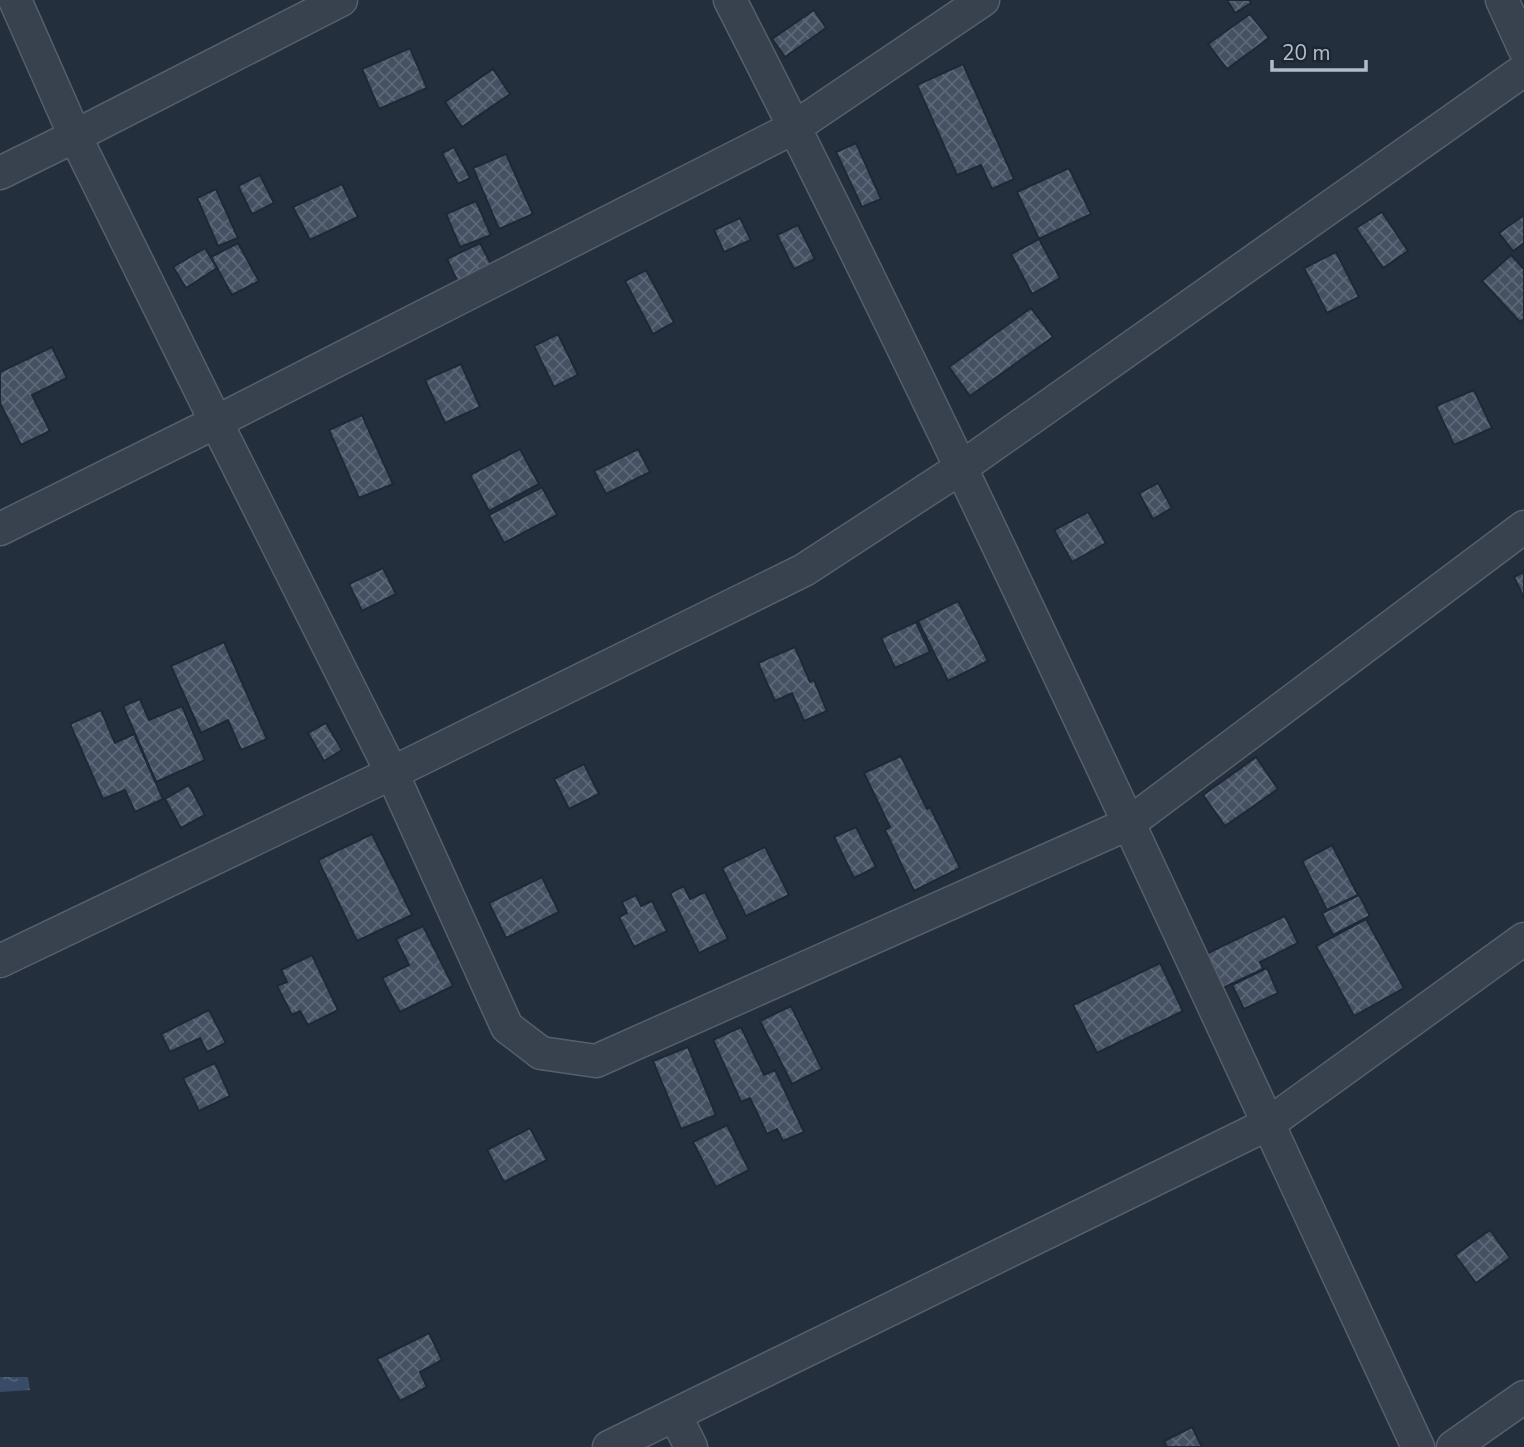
<svg xmlns="http://www.w3.org/2000/svg" width="1524" height="1447" font-family="'Nunito Sans',sans-serif">
<style>
.water{fill:url(#water-ripples)}
.building{fill:url(#building-cross-hatch);stroke:#1f2835;stroke-width:2}
.lines{fill:none;stroke-linecap:round;stroke-linejoin:round}
.minor-casing{stroke:#565f6c;stroke-width:35}
.minor{stroke:#38414e;stroke-width:32}
</style>
<defs>
<pattern id="water-ripples" width="26" height="14" patternUnits="userSpaceOnUse" patternTransform="scale(1.75)"><rect width="26" height="14" fill="#394c67"/><path d="M2 4q2-2 4 0t4 0M15 11q2-2 4 0t4 0" fill="none" stroke="#53647b"/></pattern>
<pattern id="building-cross-hatch" width="8" height="8" patternUnits="userSpaceOnUse" patternTransform="scale(1.75)"><rect width="8" height="8" fill="#455162"/><path d="M0 0l8 8M0 8l8-8" fill="none" stroke="#5d6877"/></pattern>
</defs>
<rect width="100%" height="100%" fill="#242f3e"/>
<path class="water" d="M0 1377H28L30 1390 0 1392Z"/>
<g class="building">
<path d="M1227 0H1249L1251 3 1235 13Z"/>
<path d="M814 10 826 28 785 57 772 39Z"/>
<path d="M1250 14 1269 38 1227 69 1208 44Z"/>
<path d="M410 48 427 88 379 109 362 69Z"/>
<path d="M963 64 1014 179 992 189 981 165 957 175 917 85Z"/>
<path d="M493 69 510 94 462 127 445 102Z"/>
<path d="M856 143 881 199 862 207 836 152Z"/>
<path d="M454 147 470 178 458 184 442 153Z"/>
<path d="M506 154 533 214 499 229 473 168Z"/>
<path d="M1069 168 1091 214 1039 239 1017 192Z"/>
<path d="M260 175 274 203 252 214 238 186Z"/>
<path d="M342 184 358 217 310 240 293 207Z"/>
<path d="M216 189 238 238 218 246 197 198Z"/>
<path d="M476 201 491 235 460 247 446 214Z"/>
<path d="M1382 212 1408 251 1383 268 1356 228Z"/>
<path d="M1524 215V243L1513 251 1499 233Z"/>
<path d="M740 218 751 240 724 252 714 230Z"/>
<path d="M798 225 815 259 794 269 777 235Z"/>
<path d="M1039 239 1060 278 1032 294 1011 254Z"/>
<path d="M238 243 259 281 232 295 211 257Z"/>
<path d="M480 243 494 270 460 287 447 259Z"/>
<path d="M205 248 217 268 186 288 173 267Z"/>
<path d="M1336 252 1359 297 1327 313 1304 268Z"/>
<path d="M1511 255 1524 269V319L1520 322 1482 281Z"/>
<path d="M646 270 674 322 653 334 625 281Z"/>
<path d="M1031 308 1053 337 970 396 949 367Z"/>
<path d="M558 334 578 375 554 387 534 346Z"/>
<path d="M52 347 67 378 32 395 50 431 21 445 0 403V372Z"/>
<path d="M461 364 480 407 445 423 425 380Z"/>
<path d="M1474 390 1492 428 1454 445 1436 406Z"/>
<path d="M362 415 393 484 359 498 329 430Z"/>
<path d="M520 449 539 484 489 511 470 475Z"/>
<path d="M638 449 650 472 606 494 594 471Z"/>
<path d="M1158 483 1172 508 1153 519 1139 493Z"/>
<path d="M542 487 557 515 504 543 489 515Z"/>
<path d="M1088 512 1106 543 1072 562 1054 530Z"/>
<path d="M383 568 396 594 362 611 349 584Z"/>
<path d="M1524 572V598L1514 577Z"/>
<path d="M958 601 988 661 948 681 918 621Z"/>
<path d="M916 622 930 652 895 668 881 638Z"/>
<path d="M224 642 267 739 241 750 228 720 201 733 171 666Z"/>
<path d="M795 647 810 682 814 680 827 711 804 721 792 693 775 701 758 663Z"/>
<path d="M140 699 149 720 182 706 205 760 156 782 123 706Z"/>
<path d="M101 710 115 743 134 734 163 799 135 812 125 790 103 799 70 724Z"/>
<path d="M326 723 342 750 324 761 308 733Z"/>
<path d="M901 756 927 809 930 807 960 868 914 891 885 830 890 827 864 773Z"/>
<path d="M1256 757 1278 789 1225 826 1203 795Z"/>
<path d="M584 764 599 794 569 809 554 779Z"/>
<path d="M189 785 205 815 181 828 165 799Z"/>
<path d="M856 827 876 867 854 878 834 837Z"/>
<path d="M372 834 412 915 357 941 318 860Z"/>
<path d="M1332 845 1358 895 1327 910 1302 861Z"/>
<path d="M765 847 789 895 746 916 722 868Z"/>
<path d="M542 877 559 912 506 938 489 903Z"/>
<path d="M684 886 690 899 705 892 728 939 699 953 670 893Z"/>
<path d="M636 895 641 906 652 901 667 931 634 947 619 917 627 913 622 902Z"/>
<path d="M1359 895 1370 916 1333 935 1322 913Z"/>
<path d="M1285 916 1298 943 1260 962 1263 969 1223 988 1206 954Z"/>
<path d="M1366 919 1404 988 1354 1016 1316 946Z"/>
<path d="M423 926 453 986 400 1012 382 978 409 965 396 939Z"/>
<path d="M312 955 338 1010 308 1025 300 1011 292 1015 277 986 287 982 281 970Z"/>
<path d="M1160 963 1183 1011 1097 1053 1073 1005Z"/>
<path d="M1267 968 1278 993 1244 1009 1232 985Z"/>
<path d="M791 1006 822 1069 792 1084 760 1021Z"/>
<path d="M209 1010 226 1043 207 1052 200 1038 170 1052 161 1034Z"/>
<path d="M741 1027 764 1075 775 1070 804 1132 783 1141 777 1129 767 1134 750 1098 741 1102 713 1040Z"/>
<path d="M688 1047 716 1115 681 1129 653 1061Z"/>
<path d="M215 1063 230 1096 199 1111 183 1078Z"/>
<path d="M727 1125 749 1170 716 1187 693 1142Z"/>
<path d="M530 1128 547 1160 504 1182 487 1150Z"/>
<path d="M1490 1230 1510 1258 1476 1283 1455 1255Z"/>
<path d="M429 1333 442 1360 420 1372 427 1387 400 1401 377 1359Z"/>
<path d="M1192 1427 1202 1447H1167L1164 1441Z"/>
</g>
<g class="lines">
<defs>
<g id="minor">
<path d="M15 0 75 136 216 422 392 773 507 1027 541 1053 596 1061 1128 824 1524 527"/>
<path d="M730 0C973 476 1193 963 1418 1447"/>
<path d="M1502 0 1524 48"/>
<path d="M0 173 75 136 341 0"/>
<path d="M0 529 216 422 795 127 983 0"/>
<path d="M0 961 392 773 804 570 962 467 1524 70"/>
<path d="M675 1415 691 1447"/>
<path d="M609 1447 1268 1124 1524 939"/>
<path d="M1453 1447 1524 1397"/>
</g>
</defs>
<use href="#minor" class="minor-casing"/>
<use href="#minor" class="minor"/>
</g>
<path d="M1272 60v10h94v-10" fill="none" stroke="#b4bcc9" stroke-width="3.5"/>
<text x="1282" y="60" font-size="21" fill="#b4bcc9" stroke="#1d2633" stroke-width="5" paint-order="stroke">20 m</text>
</svg>
